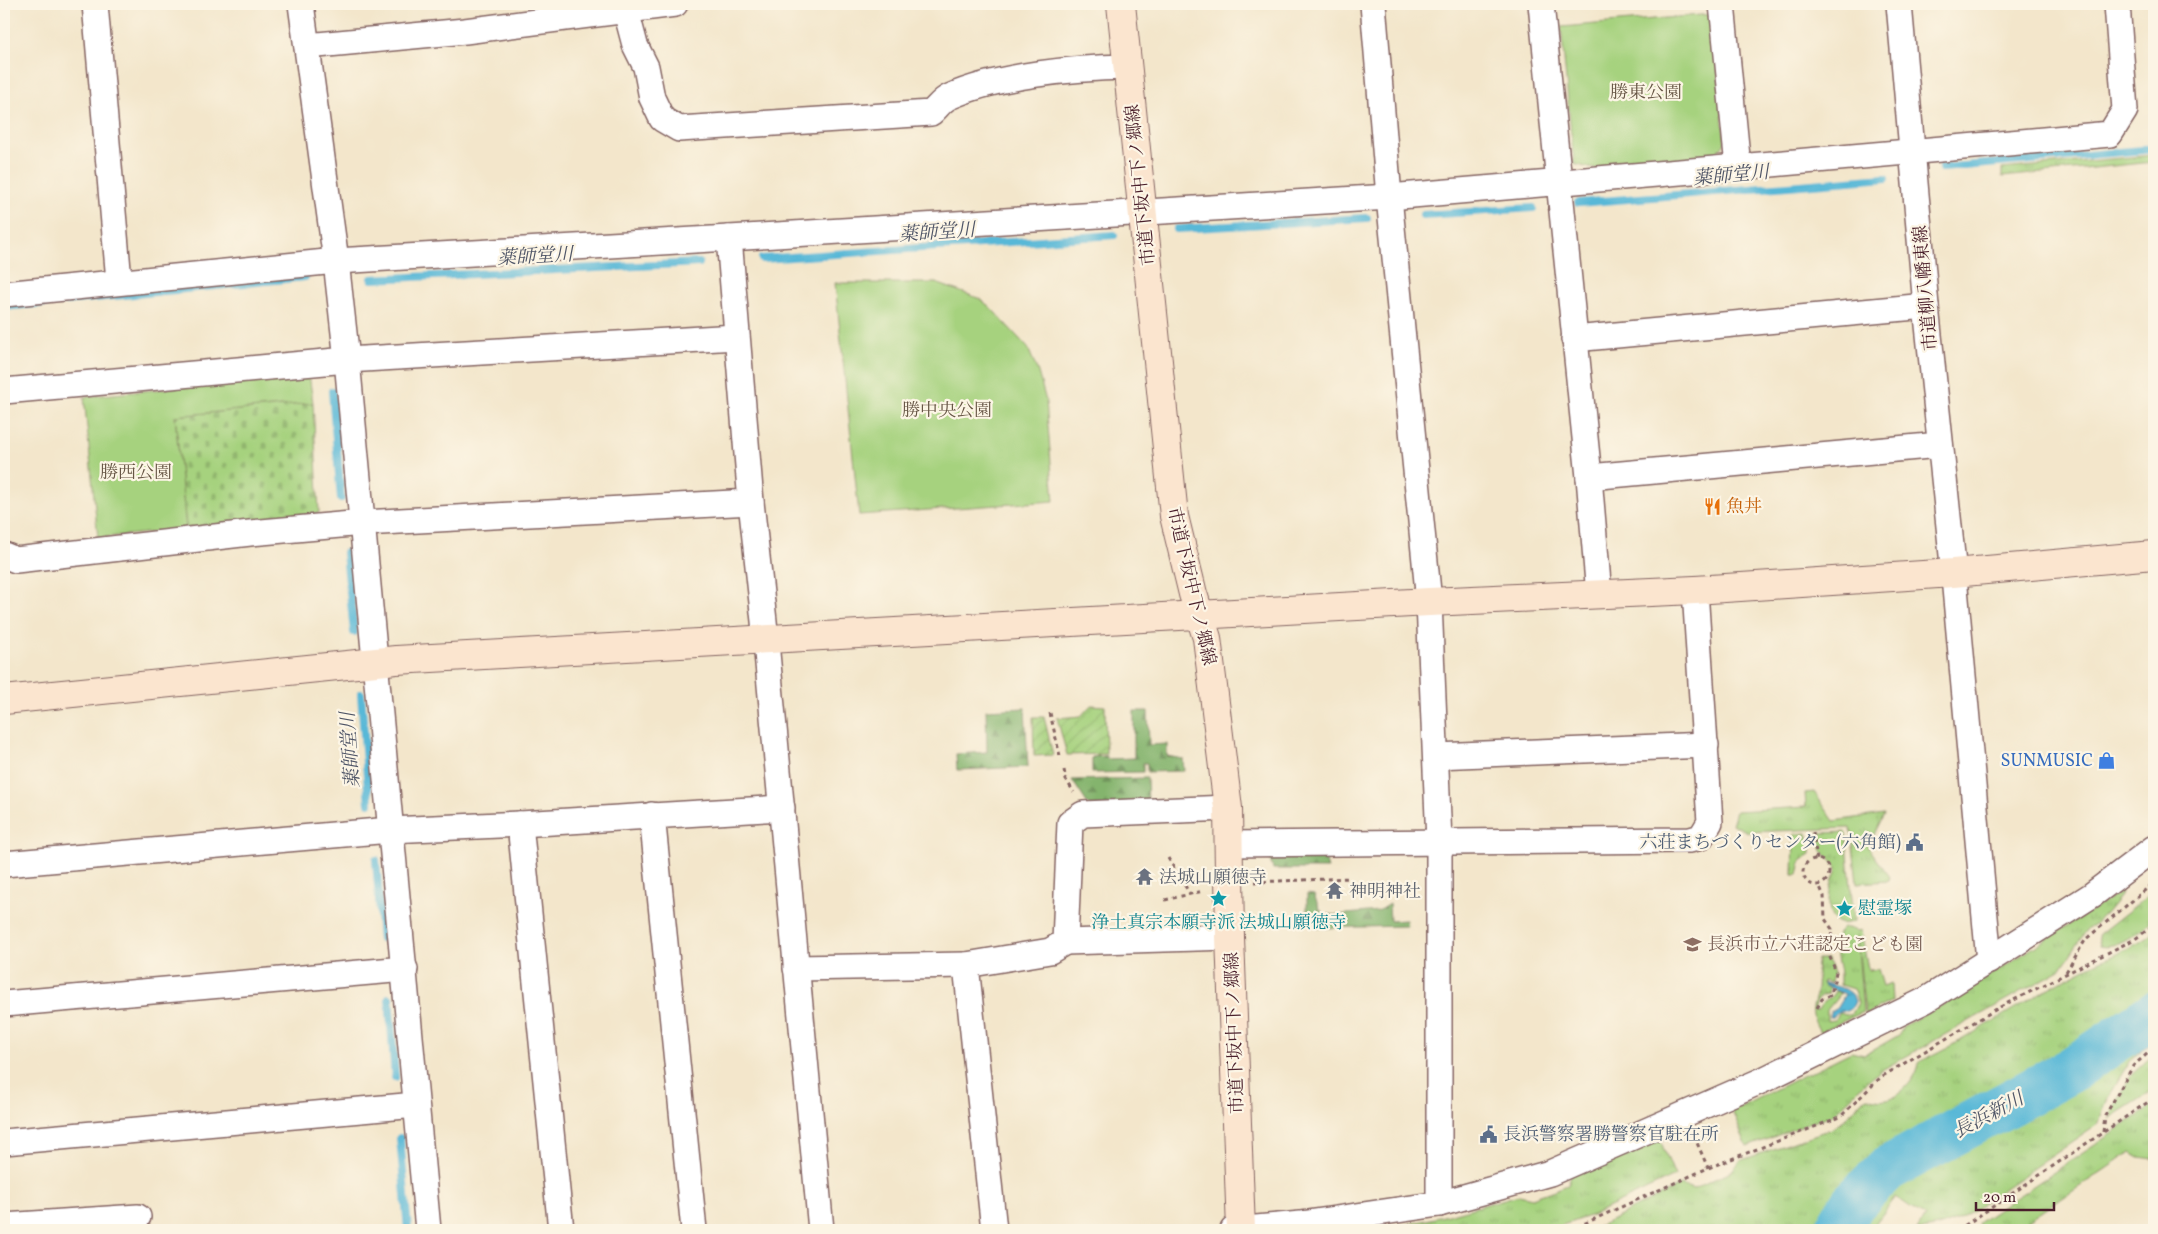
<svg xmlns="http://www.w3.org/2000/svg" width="2158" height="1234" font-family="Vollkorn,'Noto Serif JP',serif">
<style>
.grass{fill:url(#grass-tufts);stroke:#787854}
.forest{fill:url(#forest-firs);stroke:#676a4c}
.cemetery{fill:url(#cemetery-stones);stroke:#787854}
.park{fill:#a6d27e;stroke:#787854}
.garden{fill:url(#garden-furrows);stroke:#787854}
.water{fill:url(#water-ripples);stroke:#526c81}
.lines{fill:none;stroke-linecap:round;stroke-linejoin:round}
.stream{stroke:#59b8d7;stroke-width:8}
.river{stroke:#59b8d7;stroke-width:46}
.street-casing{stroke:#856563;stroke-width:28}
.secondary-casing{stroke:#856563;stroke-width:30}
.path{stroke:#856563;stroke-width:3;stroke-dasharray:4 4;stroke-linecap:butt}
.street{stroke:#fff;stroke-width:25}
.secondary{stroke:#fbe5cf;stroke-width:28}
.labels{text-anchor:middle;stroke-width:4.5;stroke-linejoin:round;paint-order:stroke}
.park-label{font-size:18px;fill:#654;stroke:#fcf5e5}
.street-label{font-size:18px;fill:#4a1f2b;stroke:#fcf5e5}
.food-label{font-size:18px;fill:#c56008;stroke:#fcf5e5;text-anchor:start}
.shop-label{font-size:18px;fill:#366cbe;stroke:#fcf5e5;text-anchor:end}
.service-label{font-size:18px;fill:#4e5e75;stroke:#fcf5e5;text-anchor:end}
.worship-label{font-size:18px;fill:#5b616d;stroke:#fcf5e5;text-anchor:start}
.culture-label{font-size:18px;fill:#0d838f;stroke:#fcf5e5;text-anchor:start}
.education-label{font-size:18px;fill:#785e54;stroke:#fcf5e5;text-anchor:start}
.water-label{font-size:19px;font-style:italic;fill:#4f5567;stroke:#fcf5e5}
</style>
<defs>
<pattern id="grass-tufts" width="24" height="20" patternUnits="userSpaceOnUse" patternTransform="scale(1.25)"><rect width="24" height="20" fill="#a6d27e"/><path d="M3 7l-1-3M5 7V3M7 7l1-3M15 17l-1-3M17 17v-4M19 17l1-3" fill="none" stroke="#90b46d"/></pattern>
<pattern id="forest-firs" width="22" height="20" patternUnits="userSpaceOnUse" patternTransform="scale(1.25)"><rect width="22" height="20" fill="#84b46d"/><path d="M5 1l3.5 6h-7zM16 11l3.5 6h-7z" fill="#6e925a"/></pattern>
<pattern id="cemetery-stones" width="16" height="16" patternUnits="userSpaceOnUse" patternTransform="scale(1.25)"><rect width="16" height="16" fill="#a6d27e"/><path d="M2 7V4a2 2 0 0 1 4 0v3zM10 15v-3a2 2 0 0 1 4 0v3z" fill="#90b46d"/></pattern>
<pattern id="garden-furrows" width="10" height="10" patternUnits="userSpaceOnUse" patternTransform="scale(1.25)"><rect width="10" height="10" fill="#a6d27e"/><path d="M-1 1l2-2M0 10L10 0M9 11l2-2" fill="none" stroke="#90b46d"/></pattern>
<pattern id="water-ripples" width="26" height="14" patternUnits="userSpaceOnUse" patternTransform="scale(1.25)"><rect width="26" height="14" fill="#59b8d7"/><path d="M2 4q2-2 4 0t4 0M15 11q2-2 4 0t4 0" fill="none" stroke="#4c95af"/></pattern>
</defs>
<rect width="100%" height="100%" fill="#fcf5e5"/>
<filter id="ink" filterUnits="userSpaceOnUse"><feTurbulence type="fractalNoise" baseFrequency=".02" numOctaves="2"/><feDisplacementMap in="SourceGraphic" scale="10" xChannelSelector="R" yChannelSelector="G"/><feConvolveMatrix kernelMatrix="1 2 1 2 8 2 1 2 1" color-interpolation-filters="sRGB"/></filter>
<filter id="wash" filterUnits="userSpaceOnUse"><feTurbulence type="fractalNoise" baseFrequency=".0096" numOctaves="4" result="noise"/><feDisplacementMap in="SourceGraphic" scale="20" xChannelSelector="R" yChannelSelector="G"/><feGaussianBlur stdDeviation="1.12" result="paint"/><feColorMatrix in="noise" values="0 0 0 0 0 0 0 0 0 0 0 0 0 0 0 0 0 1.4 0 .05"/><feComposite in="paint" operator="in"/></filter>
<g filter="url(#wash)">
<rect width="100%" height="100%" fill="#f3e6cb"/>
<g class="grass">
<path d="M2154 155V162L2002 177V169Z"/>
<path d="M1814 792 1834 821 1884 814 1868 847 1890 877 1889 881 1857 883 1851 828 1748 832 1732 824 1736 811 1806 807 1805 793Z"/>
<path d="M1846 832 1854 921C1827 932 1827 905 1831 886 1832 879 1836 875 1837 867L1822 851 1818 833Z"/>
<path d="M1807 833 1811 846V854L1801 861 1798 875H1793L1794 834Z"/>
<path d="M2122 891 2120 896 2105 914 2086 931 2060 970 1880 1071 1863 1084 1841 1108 1831 1115 1747 1147 1732 1111 1851 1052 1864 1055 1899 1035 1903 1026 1948 1002Z"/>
<path d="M2154 891V919C2140 930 2118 950 2100 945L2098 936 2099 934Z"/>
<path d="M1848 928 1857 931 1861 930 1868 970 1878 969 1883 986 1891 983 1892 1001 1865 1015 1857 934 1863 1012 1820 1032C1811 1016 1811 1011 1816 995 1819 984 1816 969 1817 959H1827L1833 973 1831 983 1823 981 1822 984 1829 989 1828 994C1819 995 1815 1001 1815 1010H1818C1822 1001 1831 1000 1835 991L1841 993 1827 1010V1021L1834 1020 1840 1013 1846 1015 1852 1014 1858 1003 1853 989 1840 985V973L1835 948 1838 933 1843 928Z"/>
<path d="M2154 932V1007C2074 1060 1990 1112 1901 1152L1896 1149C1877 1158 1867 1176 1848 1185L1840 1210 1830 1230 1710 1229 1705 1230H1587L1606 1223 1680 1185 1694 1189 1731 1171 1742 1160 1831 1129 1844 1120 1866 1097C1873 1099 1883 1101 1890 1098 1904 1093 1918 1076 1919 1062 1977 1035 2029 996 2086 968 2109 956 2134 949 2154 932Z"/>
<path d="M2154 1022V1042C2148 1046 2141 1050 2135 1056 2124 1067 2101 1108 2099 1124L1970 1212C1954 1222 1936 1230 1917 1230L1925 1217 1896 1197 1870 1230H1847L1857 1214 1891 1175 1913 1165 2061 1082Z"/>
<path d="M2154 1054V1090L2109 1119 2130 1076Z"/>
<path d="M2154 1105V1159L2139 1157 2131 1152 2015 1230H1980L1978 1223Z"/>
<path d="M1660 1140 1675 1176 1592 1215 1548 1230H1361L1409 1224 1448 1215 1519 1195 1532 1198 1568 1185 1571 1175Z"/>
</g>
<g class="forest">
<path d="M1025 708 1028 767 957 770 956 754 987 752 986 710Z"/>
<path d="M1134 711H1148L1149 745 1167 744V756L1183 759 1184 771 1147 772V763H1143V772L1092 773V757L1106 756 1107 759 1134 758Z"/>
<path d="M1147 778 1148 805 1089 806 1072 780Z"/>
<path d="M1324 853 1328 869H1273L1268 855Z"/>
<path d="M1307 894 1314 895 1320 910 1326 914 1336 915 1378 911 1389 904 1390 921 1406 920 1407 926 1317 928V922H1307Z"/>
</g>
<path class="cemetery" d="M313 403 319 513 186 529 175 416Z"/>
<g class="park">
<path d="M1712 14 1725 142 1712 160 1594 169 1574 164 1561 27Z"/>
<path d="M835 283H936L978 298 989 306 1028 348 1038 372 1046 401 1054 501 859 515Z"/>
<path d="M309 374 313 403 175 416 186 529 98 538 84 397Z"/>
</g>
<g class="garden">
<path d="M1091 705 1105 706 1106 754 1067 755 1057 718 1081 716Z"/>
<path d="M1033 717H1044L1053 755 1034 756Z"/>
</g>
<path class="water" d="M1823 983C1835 986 1851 988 1855 1001 1851 1014 1842 1008 1832 1017H1829L1830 1012 1836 1009 1845 994 1823 985Z"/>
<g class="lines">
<g class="stream">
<path d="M1942 168 2154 149"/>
<path d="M1578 203 1886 178"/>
<path d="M1423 215 1533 208"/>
<path d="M1177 229 1367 218"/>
<path d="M762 259 1114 235"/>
<path d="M372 279 699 263"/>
<path d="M4 307 305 277"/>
<path d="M332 391 341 498"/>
<path d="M346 553 354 632"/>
<path d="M361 694 369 803"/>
<path d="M376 860 382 939"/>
<path d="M389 998 395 1077"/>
<path d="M400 1138 408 1230"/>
</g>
<path class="river" d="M1837 1230 1853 1203 1887 1169 2071 1070 2154 1014"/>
</g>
</g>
<g filter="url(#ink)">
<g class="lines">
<defs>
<g id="street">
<path d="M95 4 119 281"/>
<path d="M301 4 336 261 347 360 428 1230"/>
<path d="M1373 4 1389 197 1429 602 1439 842V1204"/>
<path d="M1541 4 1589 477 1599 595"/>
<path d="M1722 4 1738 167 2110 134 2125 110 2117 4"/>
<path d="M1899 4 1926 306 1952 555 1989 961"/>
<path d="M626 11 635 45 646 67 652 98 662 119 679 129 931 113C937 108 942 100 949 97 998 75 1074 68 1127 67"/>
<path d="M307 46 465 31 675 4"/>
<path d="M729 238 751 502 764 621 821 1230"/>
<path d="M4 294 336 261 729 238 1389 197 1738 167"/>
<path d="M1574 339 1926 306"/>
<path d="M4 391 347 360 736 337"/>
<path d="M1589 477 1940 445"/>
<path d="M4 555 16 560 250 533 363 523 751 502"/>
<path d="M1436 756 1706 745"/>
<path d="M652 815 694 1230"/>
<path d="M520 824 561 1230"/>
<path d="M1229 844 1690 840 1701 837 1710 822 1695 590"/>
<path d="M4 864 390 830 520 824 782 808"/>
<path d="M1065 942 1230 937"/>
<path d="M796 968 966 965"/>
<path d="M4 1004 405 969"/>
<path d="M4 1142 416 1105"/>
<path d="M4 1226 138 1217"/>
<path d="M994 1230 966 965 1050 951 1065 942 1070 823 1083 814 1228 808"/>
<path d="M1233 1230 1301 1224 1439 1204 1550 1173 1763 1080 1926 1000 2092 895 2154 848"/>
</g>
<g id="secondary">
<path d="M1121 4 1174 516 1193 594 1207 638 1228 808 1230 937 1241 1230"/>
<path d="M4 700 396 660 1429 602 1695 590 1953 573 2154 555"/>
</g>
</defs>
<use href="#street" class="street-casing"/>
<use href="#secondary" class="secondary-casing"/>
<g class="path">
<path d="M1050 713 1060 756"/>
<path d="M1064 770 1066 780 1074 792"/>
<path d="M1813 832 1817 860"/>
<path d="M1168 858 1190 894"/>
<circle cx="1816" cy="872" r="13"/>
<path d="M1255 882 1350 878"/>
<path d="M1165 900 1203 891"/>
<path d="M2066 972 2086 939 2150 886"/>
<path d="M1817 1008 1822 999 1831 995 1836 972 1829 955 1832 929 1825 919 1824 896 1819 885"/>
<path d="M2103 1132 2105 1116 2133 1066 2154 1048"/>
<path d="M1694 1136 1708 1168"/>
<path d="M1570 1230 1708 1168 1840 1117 1881 1077 2000 1007 2135 939 2154 925"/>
<path d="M1958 1230 2154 1098"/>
</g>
<use href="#street" class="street"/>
<use href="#secondary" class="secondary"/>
</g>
</g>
<defs>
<symbol id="restaurant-bare" viewBox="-9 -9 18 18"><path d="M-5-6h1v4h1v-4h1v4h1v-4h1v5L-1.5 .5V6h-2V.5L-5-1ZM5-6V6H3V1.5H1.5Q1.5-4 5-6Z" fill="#e8710a" stroke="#fcf5e5" stroke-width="2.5" paint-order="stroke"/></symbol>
<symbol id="shop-bare" viewBox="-9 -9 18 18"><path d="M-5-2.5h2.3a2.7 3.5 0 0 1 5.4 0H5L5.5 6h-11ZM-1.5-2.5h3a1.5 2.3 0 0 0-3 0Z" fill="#3f7fe0" stroke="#fcf5e5" stroke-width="2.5" paint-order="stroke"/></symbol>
<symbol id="civic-bare" viewBox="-9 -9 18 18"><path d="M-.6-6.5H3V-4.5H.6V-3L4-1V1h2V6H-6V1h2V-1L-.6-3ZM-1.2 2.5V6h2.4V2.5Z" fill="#5c6f8a" stroke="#fcf5e5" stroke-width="2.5" paint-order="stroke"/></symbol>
<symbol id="temple-bare" viewBox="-9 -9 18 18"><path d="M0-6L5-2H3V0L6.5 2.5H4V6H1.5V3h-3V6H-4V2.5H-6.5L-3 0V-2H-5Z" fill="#6b7280" stroke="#fcf5e5" stroke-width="2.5" paint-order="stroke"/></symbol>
<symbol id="sight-bare" viewBox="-9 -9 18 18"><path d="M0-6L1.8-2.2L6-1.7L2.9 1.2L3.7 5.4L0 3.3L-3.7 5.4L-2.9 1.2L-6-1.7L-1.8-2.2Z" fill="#0f9aa8" stroke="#fcf5e5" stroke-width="2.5" paint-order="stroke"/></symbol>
<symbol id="school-bare" viewBox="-9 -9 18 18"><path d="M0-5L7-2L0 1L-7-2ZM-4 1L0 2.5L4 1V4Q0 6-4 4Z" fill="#8d6e63" stroke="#fcf5e5" stroke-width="2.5" paint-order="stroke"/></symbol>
</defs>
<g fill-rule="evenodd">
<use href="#restaurant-bare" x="1700" y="494" width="25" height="25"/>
<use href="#shop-bare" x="2094" y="748" width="25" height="25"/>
<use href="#civic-bare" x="1902" y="830" width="25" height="25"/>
<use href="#temple-bare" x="1132" y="864" width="25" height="25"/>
<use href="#temple-bare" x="1322" y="878" width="25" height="25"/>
<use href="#sight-bare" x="1206" y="886" width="25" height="25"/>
<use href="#sight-bare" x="1832" y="896" width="25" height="25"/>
<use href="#school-bare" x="1680" y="932" width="25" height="25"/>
<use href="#civic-bare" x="1476" y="1122" width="25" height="25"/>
</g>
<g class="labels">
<g class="park-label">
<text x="1646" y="98">勝東公園</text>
<text x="947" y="416">勝中央公園</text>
<text x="136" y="478">勝西公園</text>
</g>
<g class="street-label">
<text transform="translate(1140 185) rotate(-96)" y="6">市道下坂中下ノ郷線</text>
<text transform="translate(1925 288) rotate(-95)" y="6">市道柳八幡東線</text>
<text transform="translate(1192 586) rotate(77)" y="6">市道下坂中下ノ郷線</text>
<text transform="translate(1234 1033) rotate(-92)" y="6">市道下坂中下ノ郷線</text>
</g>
<g class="food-label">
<text x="1726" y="512">魚丼</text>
</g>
<g class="shop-label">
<text x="2093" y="766">SUNMUSIC</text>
</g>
<g class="service-label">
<text x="1901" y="848">六荘まちづくりセンター(六角館)</text>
<text x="1503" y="1140" text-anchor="start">長浜警察署勝警察官駐在所</text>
</g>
<g class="worship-label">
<text x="1159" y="883">法城山願徳寺</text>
<text x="1349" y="897">神明神社</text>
</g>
<g class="culture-label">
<text x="1858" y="914">慰霊塚</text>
<text x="1219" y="928" text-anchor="middle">浄土真宗本願寺派 法城山願徳寺</text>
</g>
<g class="education-label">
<text x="1707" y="950">長浜市立六荘認定こども園</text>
</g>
<g class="water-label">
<text transform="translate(1731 174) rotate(-5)" y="7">薬師堂川</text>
<text transform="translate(937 231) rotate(-4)" y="7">薬師堂川</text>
<text transform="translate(535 255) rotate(-3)" y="7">薬師堂川</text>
<text transform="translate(349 750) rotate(-94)" y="7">薬師堂川</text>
<text transform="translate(1988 1114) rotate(-28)" y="7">長浜新川</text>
</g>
</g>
<rect width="2158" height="1234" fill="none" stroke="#fcf5e5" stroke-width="20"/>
<path d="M1976 1202v8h78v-8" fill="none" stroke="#4a1f2b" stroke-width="2.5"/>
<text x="1983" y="1202" font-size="15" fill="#4a1f2b" stroke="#fcf5e5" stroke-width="4" paint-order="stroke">20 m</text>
</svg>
